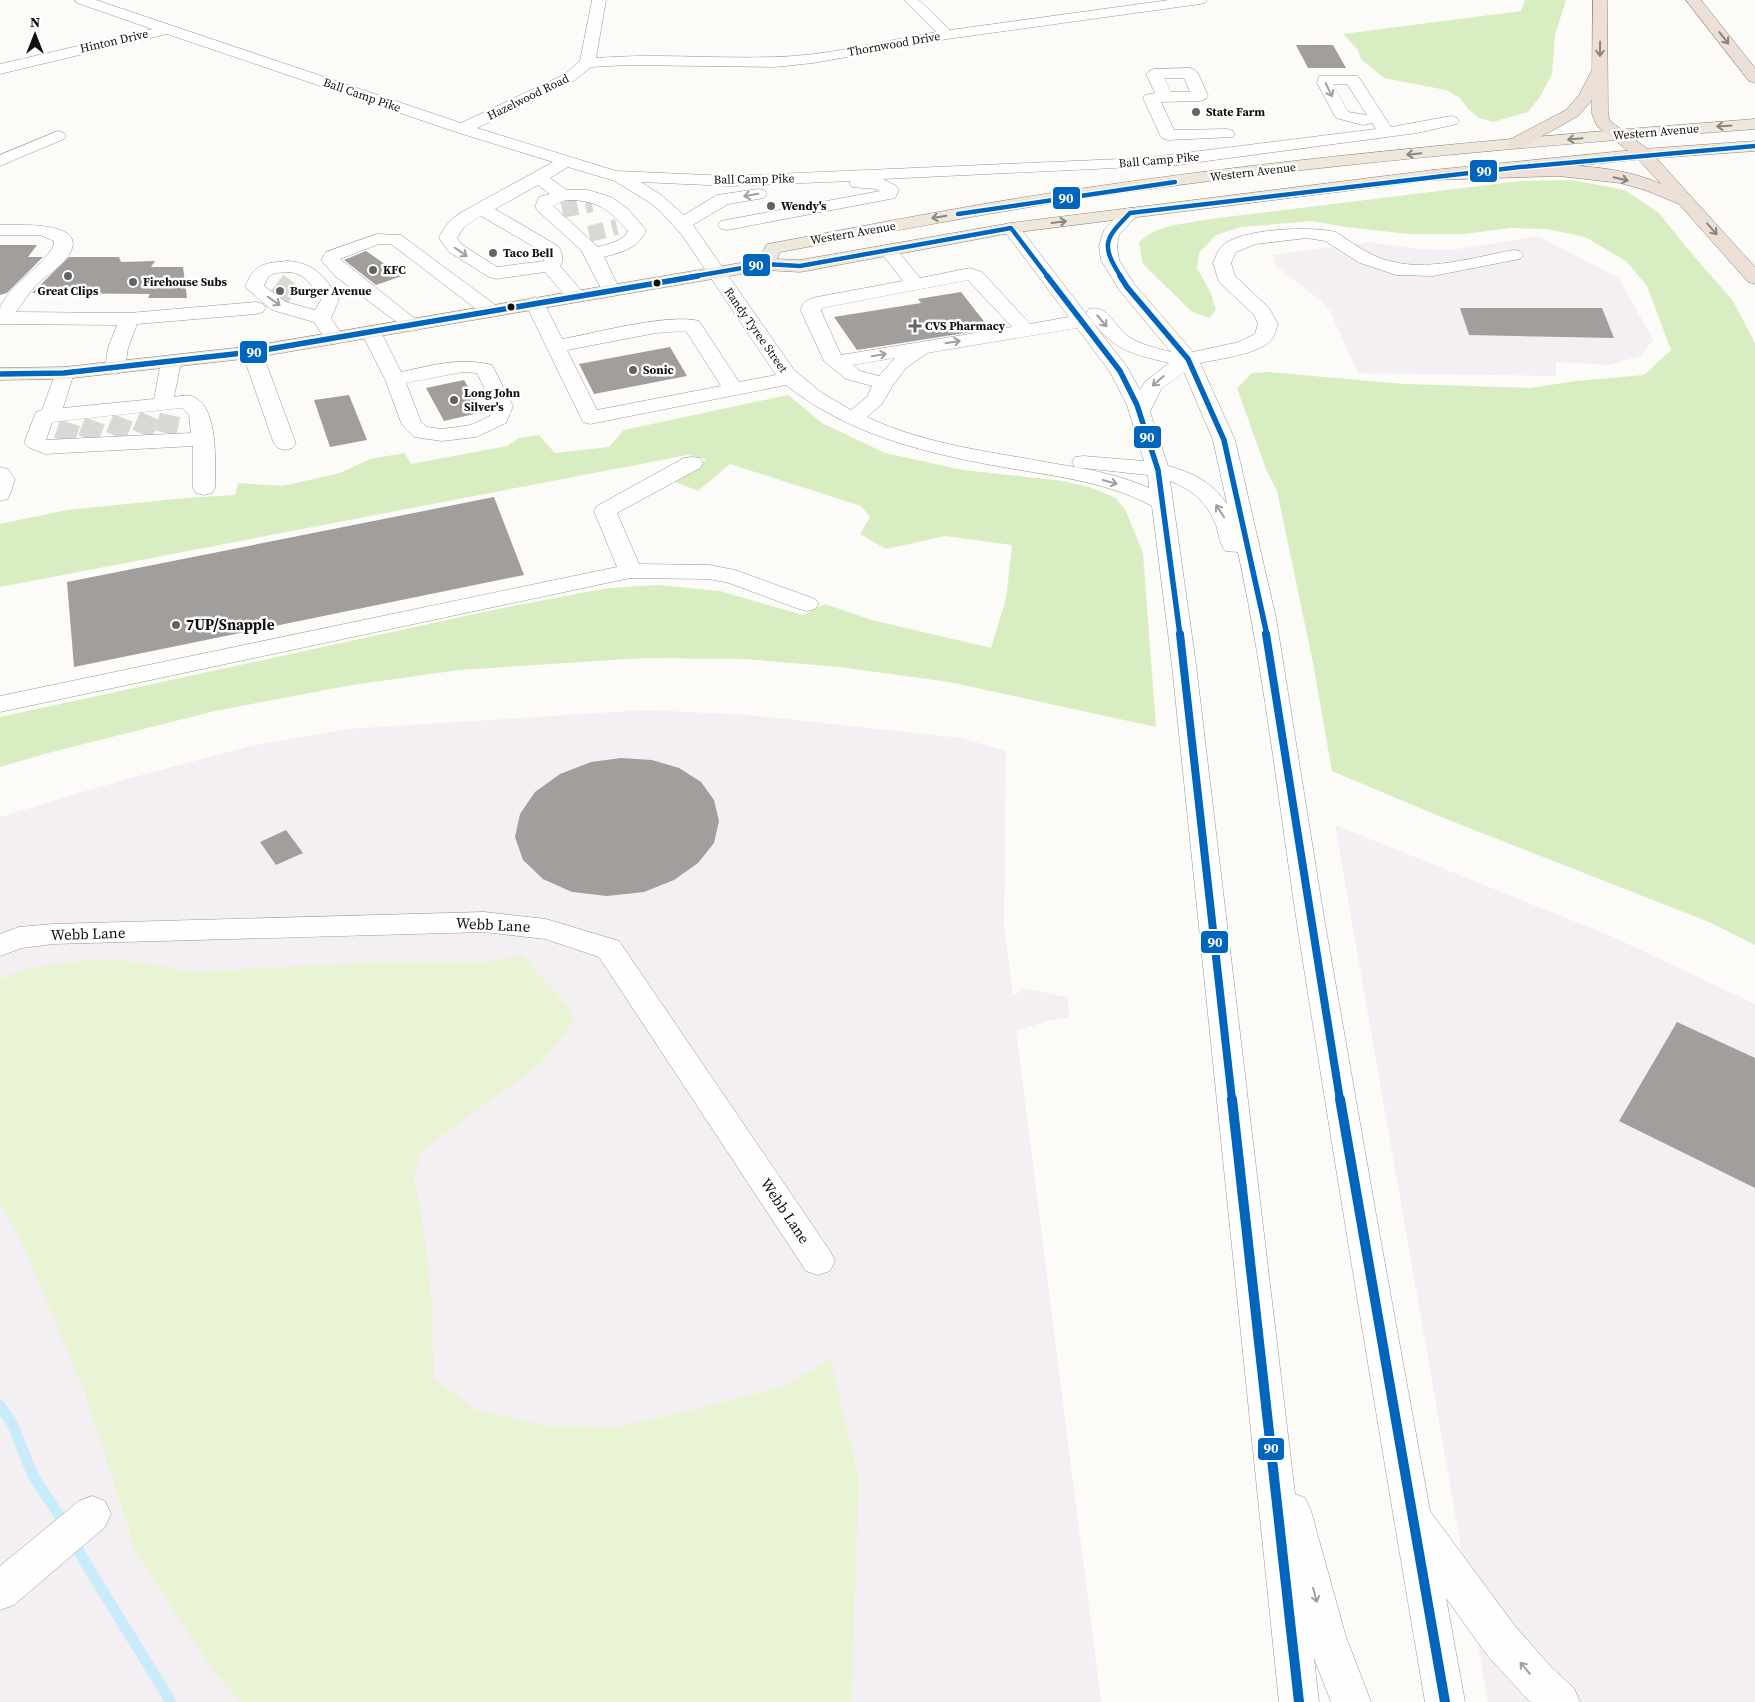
<svg xmlns="http://www.w3.org/2000/svg" width="1755" height="1702" font-family="'Source Serif 4',serif">
<style>
.industrial{fill:#f4eff3}
.green{fill:#e9f4d5}
.forest{fill:#d9edc2}
.lines{fill:none;stroke-linecap:round;stroke-linejoin:round}
.stream{stroke:#c9ecfa;stroke-width:11}
.building{fill:#a19e9c}
.minor-tunnel-far1{stroke:#d9d8d4;stroke-width:16;stroke-dasharray:16 8;stroke-linecap:butt}
.minor-tunnel{stroke:#d9d8d4;stroke-width:21;stroke-dasharray:21 11;stroke-linecap:butt}
.minor-casing{stroke:#979695;stroke-width:1}
.major-casing{stroke:#848482;stroke-width:1}
.highway-casing{stroke:#848482;stroke-width:1}
.minor{fill:#fffefe;fill-rule:evenodd}
.major{fill:#eee7da;fill-rule:evenodd}
.highway{fill:#ecdfd6;fill-rule:evenodd}
.bus-1-far3-casing{stroke:#fff;stroke-width:7}
.bus-1-far2-casing{stroke:#fff;stroke-width:9}
.bus-1-far1-casing{stroke:#fff;stroke-width:11}
.bus-1-casing{stroke:#fff;stroke-width:14}
.bus-1-far3{stroke:#0065bd;stroke-width:4.5}
.bus-1-far2{stroke:#0065bd;stroke-width:5.5}
.bus-1-far1{stroke:#0065bd;stroke-width:8}
.bus-1{stroke:#0065bd;stroke-width:10}
.oneway{stroke:#89827d}
.oneway2{stroke:#a09f9f}
.oneway3{stroke:#8b8780}
.poi-dot{fill:#636362;stroke:#fff;stroke-width:2}
.bus-dot{fill:#111;stroke:#fff;stroke-width:2}
.labels{text-anchor:middle;stroke-width:5;stroke-linejoin:round;paint-order:stroke}
.far-street-label{font-size:12px;fill:#111;stroke:#fff}
.far-poi-label{font-size:12px;font-weight:bold;fill:#111;stroke:#fff;text-anchor:start}
.poi-label{font-size:15px;font-weight:bold;fill:#111;stroke:#fff;text-anchor:start}
.street-label{font-size:15px;fill:#111;stroke:#fff}
.line-badge{stroke:#fff;stroke-width:2}
.badge-label{font-size:14px;text-anchor:middle;font-weight:bold;fill:#fff}
</style>
<rect width="100%" height="100%" fill="#fcfbf7"/>
<g class="industrial">
<path d="M1538 236 1619 278 1653 340 1640 356 1610 365 1556 362V376L1358 373 1330 311 1320 300 1276 266 1273 255 1369 242 1417 249 1451 250Z"/>
<path d="M646 710 747 715 961 738 1006 751 1004 927 1013 995 1026 989 1068 997 1069 1017 1047 1021 1016 1031 1101 1702H0V817L119 781 251 746 348 729Z"/>
<path d="M1335 825 1611 936 1755 1004V1702H1488Z"/>
</g>
<path class="green" d="M521 955 566 1004 575 1020 539 1065 421 1151 414 1176 426 1245 431 1294 434 1378 474 1409 544 1425 613 1428 697 1409 785 1386 830 1359 859 1478 851 1702H241L214 1672 136 1552 85 1394 27 1254 0 1203V979C12 975 24 969 37 967 87 956 141 959 191 972L375 962H488Z"/>
<g class="forest">
<path d="M1525 0H1566L1555 35 1552 74 1540 97 1528 112 1493 122 1479 118 1468 109 1460 98 1446 90 1384 78 1361 59 1358 50 1343 34 1521 11Z"/>
<path d="M1572 180 1625 190 1659 213 1686 247 1733 301 1755 343V945L1709 922 1441 817 1332 771 1313 663 1277 491 1266 469 1237 388 1252 373 1267 372 1405 384 1530 388 1576 381 1644 375 1671 350 1647 286 1626 261 1585 237 1547 229 1510 228 1464 234H1409L1345 227 1312 221 1241 227 1216 235 1199 253 1197 268 1210 291 1216 310 1209 318 1191 311 1143 264 1139 242C1157 224 1187 224 1210 219L1520 181Z"/>
<path d="M788 395 822 423 885 453 963 470 1063 481 1089 487 1116 498 1126 511 1143 553 1156 727 949 682 839 667 745 659 644 658 459 670 352 685 215 711 48 753 0 767V717L498 609 608 588 658 585 720 591 803 615 825 604 872 620 991 648 1006 599 1012 545 945 536 886 549 860 534 870 517 861 506 730 464 698 491 673 481 707 459 688 455 0 587V524L67 510 185 498 235 495 238 483 282 486 340 473 370 459 405 453 411 464 507 446 519 438 539 435 555 453 609 447 624 430Z"/>
</g>
<g class="lines">
<g class="stream">
<path d="M0 1406 12 1423 33 1476 66 1526"/>
<path d="M73 1539 83 1559 171 1702"/>
</g>
</g>
<g class="building">
<path d="M1296 45H1333L1346 68H1308Z"/>
<path d="M0 245H37L28 257H43L7 293 0 295Z"/>
<path d="M366 251 402 276 376 285 344 260Z"/>
<path d="M69 257H119L121 262 155 261 151 267H183L187 298H148L150 294 32 293Z"/>
<path d="M961 292 990 329 857 350 834 317 921 303 918 299Z"/>
<path d="M1460 308H1602L1614 338 1469 335Z"/>
<path d="M670 347 687 376 594 394 579 364Z"/>
<path d="M464 380 483 412 444 421 426 388Z"/>
<path d="M349 395 367 440 330 447 314 400Z"/>
<path d="M494 497 524 575 74 667 67 582Z"/>
<path d="M621 758 652 760 679 768 701 782 714 800 719 821 714 843 698 863 674 880 644 892 607 896 572 892 543 879 523 860 515 837 520 814 535 792 560 774 591 762Z"/>
<path d="M286 830 303 853 276 865 260 842Z"/>
<path d="M1677 1022 1755 1058V1188L1619 1121Z"/>
</g>
<g class="lines">
<g class="minor-tunnel-far1">
<path d="M562 210 592 204"/>
<path d="M589 234 617 227"/>
</g>
<g class="minor-tunnel">
<path d="M277 283 294 296"/>
<path d="M166 433 170 415"/>
<path d="M142 434 150 416"/>
<path d="M116 436 123 418"/>
<path d="M88 439 95 421"/>
<path d="M64 441 70 423"/>
</g>
<defs>
<g id="minor">
<path d="M75 0H96L461 123 565 74 580 61 592 0H606L596 58C655 53 715 59 774 57 828 56 883 41 936 32L904 0H919L950 30 1169 0H1207L1205 3 1200 4 947 39 813 63 775 67 627 65 591 67 575 80 477 128 616 171 730 176 1144 158 1376 129 1372 123 1363 125 1336 118 1317 83 1319 76H1358L1391 127 1451 116 1457 118 1459 121 1457 124 1417 133 1177 165 883 179 896 186 899 190 895 198 727 230 721 229 718 225 721 221 880 191 876 189 852 187 849 183 851 181 730 186 641 182 661 195 684 215 717 195 758 189 764 190 767 194 764 198 728 204 693 225 794 370 822 393 851 410 867 397 872 386 846 379 824 361 801 311C801 301 809 299 817 297L903 281 879 250 882 246 888 245 894 246 920 278 970 268 982 272 1030 324 1069 317 1002 228 1005 224 1011 223 1017 224 1127 367 1140 390 1145 382 1169 363C1128 353 1112 350 1086 313L1089 309C1108 304 1115 328 1129 337 1141 345 1157 348 1171 352L1120 291 1101 260 1099 246 1104 230 1124 209 1130 208 1136 209 1139 213 1119 235 1117 246 1119 260 1134 284 1193 352 1239 342 1255 334 1258 324 1254 315 1219 282 1213 263C1215 258 1218 250 1222 246 1241 228 1312 226 1336 232 1348 240 1360 249 1373 255 1416 276 1469 258 1514 250L1520 251 1523 255 1520 259 1514 260 1433 276 1396 275 1360 263 1325 241 1307 238 1256 244 1236 252 1231 263 1235 276 1269 308 1278 324C1276 329 1275 335 1272 339 1261 354 1218 359 1200 363L1235 440 1276 618 1324 918 1377 1220 1430 1511 1515 1626 1553 1669 1574 1688 1580 1702H1530L1487 1655 1446 1598 1465 1702H1425C1383 1456 1342 1209 1303 962 1281 825 1267 687 1238 552L1225 551C1220 544 1219 536 1217 528 1209 505 1194 490 1170 481L1196 665 1295 1494 1305 1498 1311 1511 1346 1637 1371 1702H1331L1314 1658 1319 1702H1279L1172 665 1152 506C1109 483 1061 477 1014 469 933 455 851 437 786 385L590 424 583 422 525 303 528 299 535 297 542 299 562 339C596 333 668 313 699 321L739 382 776 375 682 235 661 212 649 202 615 181 568 167 550 178 567 190H588L611 197 627 208 646 230C639 248 622 252 604 257L620 290 618 294 611 296 604 294 581 250 538 211 535 207 539 197 550 194 538 185 495 209 558 246C562 251 564 261 560 266L586 296 584 300C567 304 556 284 545 272L496 279 489 277 449 252 439 238C444 227 450 220 460 213L553 162 456 132 167 34 0 74V64L152 29 77 3ZM1333 84H1347L1367 115 1348 112ZM565 200C596 200 607 207 628 231 624 241 608 244 598 247L553 206ZM481 216 543 252 544 261 497 267 461 244 457 238 464 227ZM968 280 1012 327 841 355 821 311 822 308ZM1077 328 1110 372 1127 405 1144 461 1083 456 1075 457 1072 462 1075 467 1083 468 1148 475 1149 488C1120 475 1088 469 1057 464 993 452 926 445 867 417L882 404 893 385 906 368 927 353ZM686 331 721 386 597 410 567 350 656 333ZM895 358 879 376 860 371 853 365ZM1184 372 1213 440 1227 504C1213 483 1192 472 1168 466L1150 412 1161 389Z"/>
<path d="M1190 68 1195 70 1198 73 1208 96 1206 99 1200 101 1161 102 1174 130 1227 129 1233 131 1235 134 1233 137 1168 140 1162 138 1160 135 1143 98 1145 95 1155 93 1146 74 1149 71 1154 69ZM1164 78H1184L1190 92H1171Z"/>
<path d="M58 131 64 133 66 136 64 139 0 166V155Z"/>
<path d="M0 225C18 225 96 220 66 259 59 268 46 276 37 284 29 292 23 303 16 312L129 313 256 302 263 304 266 308 263 312 256 314 137 324 128 348 125 368 122 372 115 374 108 372 105 368 108 348 117 325 0 324C0 319 0 312 0 308 6 287 56 257 54 241L40 235H0Z"/>
<path d="M377 234 401 235 498 307 501 311 498 315 491 317 484 315 391 244H379L340 259 423 325 420 329 413 331 406 329 335 276 321 260 326 252Z"/>
<path d="M288 261C315 263 327 278 339 300L331 318 344 338 341 342 334 344 327 342 314 322 272 310 245 287C255 263 264 263 288 261ZM288 272C305 273 313 286 321 300L315 310 286 302 264 286C269 272 275 273 288 272Z"/>
<path d="M371 326 378 328 381 332 401 372C433 365 460 357 492 365L513 406 506 423 476 437 442 441 414 437 402 425 385 379 361 332 364 328ZM463 372 477 373 493 406 490 416 471 425 442 429 427 427 421 422 406 383Z"/>
<path d="M252 346 259 348 262 352 296 444 292 448 285 450 278 448 274 444 242 352 245 348Z"/>
<path d="M171 356 178 358 181 362 174 397C180 396 188 394 194 397 219 409 215 463 215 488L212 493 204 495 196 493 193 488V446L45 454 28 447 24 443 36 412 42 410 57 369 64 367 71 369 74 373 63 408 154 399 161 362 164 358ZM182 408 189 415 191 433 46 440 52 422Z"/>
<path d="M692 457 700 458 703 463 700 468 617 513 639 564 709 565 735 570 815 599 819 604 815 609 807 611 799 609 729 583 709 579 630 578 0 712V696L617 567 594 511 597 506 684 458Z"/>
<path d="M0 467 8 469 15 480 8 499 0 501Z"/>
<path d="M484 912 546 919 619 941 830 1251 835 1261 830 1271 818 1275 806 1271 599 957 545 939 484 932 53 944 22 948 0 956V934L19 927 53 924Z"/>
<path d="M92 1496 105 1501 111 1514 105 1527 14 1605 0 1610V1566L79 1501Z"/>
</g>
<path id="major" d="M1755 119V129C1533 146 1312 165 1092 197 987 213 884 233 780 252L777 259 800 260 1011 223 1130 208 1433 170 1643 149 1755 141V151L1643 159 1433 180 1130 218 1011 233 800 272 765 270 252 358 64 379 0 380V368L64 367 252 346 758 260 767 244 773 243C879 223 985 202 1092 187 1312 155 1533 136 1755 119Z"/>
<g id="highway">
<path d="M1593 0H1607L1608 114 1610 121 1649 150 1755 267V284L1748 282 1679 204 1645 190 1620 183 1559 176 1433 180 1427 179 1424 175 1427 171 1433 170C1502 167 1598 155 1661 184L1637 158 1597 126 1592 114V100L1578 116 1521 148H1509L1507 144 1509 140 1566 110 1579 95 1592 70Z"/>
<path d="M1686 0H1701L1755 68V83L1749 81Z"/>
</g>
</defs>
<use href="#minor" class="minor-casing"/>
<use href="#major" class="major-casing"/>
<use href="#highway" class="highway-casing"/>
<use href="#minor" class="minor"/>
<use href="#major" class="major"/>
<use href="#highway" class="highway"/>
<defs>
<g id="bus-1-far3">
<path d="M958 214 1175 182"/>
<path d="M690 277 765 264 800 266 1011 228 1048 277"/>
<path d="M1121 277C1100 244 1105 239 1130 213L1520 167 1755 146"/>
</g>
<g id="bus-1-far2">
<path d="M1047 276 1120 371 1137 405 1158 470 1180 635"/>
<path d="M1120 276 1127 287 1188 359 1224 440 1267 635"/>
<path d="M0 374 64 373 252 352 698 276"/>
</g>
<g id="bus-1-far1">
<path d="M1180 634 1232 1100"/>
<path d="M1266 634 1340 1100"/>
</g>
<g id="bus-1">
<path d="M1232 1099 1299 1702"/>
<path d="M1340 1099 1445 1702"/>
</g>
</defs>
<use href="#bus-1-far3" class="bus-1-far3-casing"/>
<use href="#bus-1-far2" class="bus-1-far2-casing"/>
<use href="#bus-1-far1" class="bus-1-far1-casing"/>
<use href="#bus-1" class="bus-1-casing"/>
<use href="#bus-1-far3" class="bus-1-far3"/>
<use href="#bus-1-far2" class="bus-1-far2"/>
<use href="#bus-1-far1" class="bus-1-far1"/>
<use href="#bus-1" class="bus-1"/>
</g>
<defs><path id="oneway-shaft" d="M-6 0H5M1.5-3L5.5 0L1.5 3" fill="none" stroke-width="1.6" stroke-linecap="round" stroke-linejoin="round" transform="scale(1.25)"/></defs>
<g class="oneway">
<use href="#oneway-shaft" transform="translate(1724 38) rotate(52)"/>
<use href="#oneway-shaft" transform="translate(1600 49) rotate(91)"/>
<use href="#oneway-shaft" transform="translate(1621 179) rotate(13)"/>
<use href="#oneway-shaft" transform="translate(1712 229) rotate(49)"/>
</g>
<g class="oneway2">
<use href="#oneway-shaft" transform="translate(1329 90) rotate(64)"/>
<use href="#oneway-shaft" transform="translate(751 195) rotate(171)"/>
<use href="#oneway-shaft" transform="translate(461 252) rotate(35)"/>
<use href="#oneway-shaft" transform="translate(274 301) rotate(35)"/>
<use href="#oneway-shaft" transform="translate(1102 321) rotate(50)"/>
<use href="#oneway-shaft" transform="translate(953 342) rotate(-10)"/>
<use href="#oneway-shaft" transform="translate(879 355) rotate(-10)"/>
<use href="#oneway-shaft" transform="translate(1158 381) rotate(139)"/>
<use href="#oneway-shaft" transform="translate(1110 482) rotate(15)"/>
<use href="#oneway-shaft" transform="translate(1220 511) rotate(-123)"/>
<use href="#oneway-shaft" transform="translate(1315 1595) rotate(75)"/>
<use href="#oneway-shaft" transform="translate(1525 1668) rotate(-130)"/>
</g>
<g class="oneway3">
<use href="#oneway-shaft" transform="translate(1724 126) rotate(176)"/>
<use href="#oneway-shaft" transform="translate(1575 139) rotate(175)"/>
<use href="#oneway-shaft" transform="translate(1414 154) rotate(174)"/>
<use href="#oneway-shaft" transform="translate(939 217) rotate(170)"/>
<use href="#oneway-shaft" transform="translate(1059 222) rotate(-7)"/>
</g>
<g class="poi-dot">
<circle cx="1196" cy="112" r="5"/>
<circle cx="771" cy="206" r="5"/>
<circle cx="493" cy="253" r="5"/>
<circle cx="373" cy="270" r="5"/>
<circle cx="68" cy="276" r="5"/>
<circle cx="133" cy="282" r="5"/>
<circle cx="280" cy="291" r="5"/>
<path d="M912.5 318.5h5v5h5v5h-5v5h-5v-5h-5v-5h5z"/>
<circle cx="633" cy="370" r="5"/>
<circle cx="454" cy="400" r="5"/>
<circle cx="176" cy="625" r="5"/>
</g>
<g class="bus-dot">
<circle cx="657" cy="283" r="4.5"/>
<circle cx="511" cy="307" r="4.5"/>
</g>
<g class="labels">
<g class="far-street-label">
<text transform="translate(114 41) rotate(-13)" y="4">Hinton Drive</text>
<text transform="translate(894 44) rotate(-10)" y="4">Thornwood Drive</text>
<text transform="translate(362 95) rotate(19)" y="4">Ball Camp Pike</text>
<text transform="translate(528 97) rotate(-26)" y="4">Hazelwood Road</text>
<text transform="translate(1656 132) rotate(-5)" y="4">Western Avenue</text>
<text transform="translate(1159 160) rotate(-5)" y="4">Ball Camp Pike</text>
<text transform="translate(1253 172) rotate(-7)" y="4">Western Avenue</text>
<text transform="translate(754 179) rotate(-1)" y="4">Ball Camp Pike</text>
<text transform="translate(853 233) rotate(-10)" y="4">Western Avenue</text>
<text transform="translate(756 330) rotate(55)" y="4">Randy Tyree Street</text>
</g>
<g class="far-poi-label">
<text x="1206" y="116">State Farm</text>
<text x="781" y="210">Wendy's</text>
<text x="503" y="257">Taco Bell</text>
<text x="383" y="274">KFC</text>
<text x="143" y="286">Firehouse Subs</text>
<text x="68" y="295" text-anchor="middle">Great Clips</text>
<text x="290" y="295">Burger Avenue</text>
<text x="925" y="330">CVS Pharmacy</text>
<text x="643" y="374">Sonic</text>
<text x="464" y="397">Long John<tspan x="464" dy="14">Silver's</tspan></text>
</g>
<g class="poi-label">
<text x="186" y="630">7UP/Snapple</text>
</g>
<g class="street-label">
<text transform="translate(493 925) rotate(3)" y="5">Webb Lane</text>
<text transform="translate(88 934) rotate(-2)" y="5">Webb Lane</text>
<text transform="translate(785 1211) rotate(56)" y="5">Webb Lane</text>
</g>
</g>
<g class="line-badge">
<rect x="1469" y="159" width="29" height="24" rx="5" fill="#0065bd"/>
<rect x="1052" y="186" width="29" height="24" rx="5" fill="#0065bd"/>
<rect x="742" y="253" width="29" height="24" rx="5" fill="#0065bd"/>
<rect x="239" y="340" width="29" height="24" rx="5" fill="#0065bd"/>
<rect x="1133" y="425" width="29" height="24" rx="5" fill="#0065bd"/>
<rect x="1200" y="930" width="29" height="24" rx="5" fill="#0065bd"/>
<rect x="1257" y="1437" width="28" height="24" rx="5" fill="#0065bd"/>
</g>
<g class="badge-label">
<text x="1484" y="176">90</text>
<text x="1066" y="203">90</text>
<text x="756" y="270">90</text>
<text x="254" y="357">90</text>
<text x="1147" y="442">90</text>
<text x="1215" y="947">90</text>
<text x="1271" y="1453">90</text>
</g>
<g transform="translate(35 35)" stroke="#ffffff" stroke-width="4" paint-order="stroke">
<path d="M0-4L9 19L0 12L-9 19Z" fill="#111111"/>
<text y="-8" font-size="14" font-weight="bold" text-anchor="middle" fill="#111111">N</text>
</g>
</svg>
